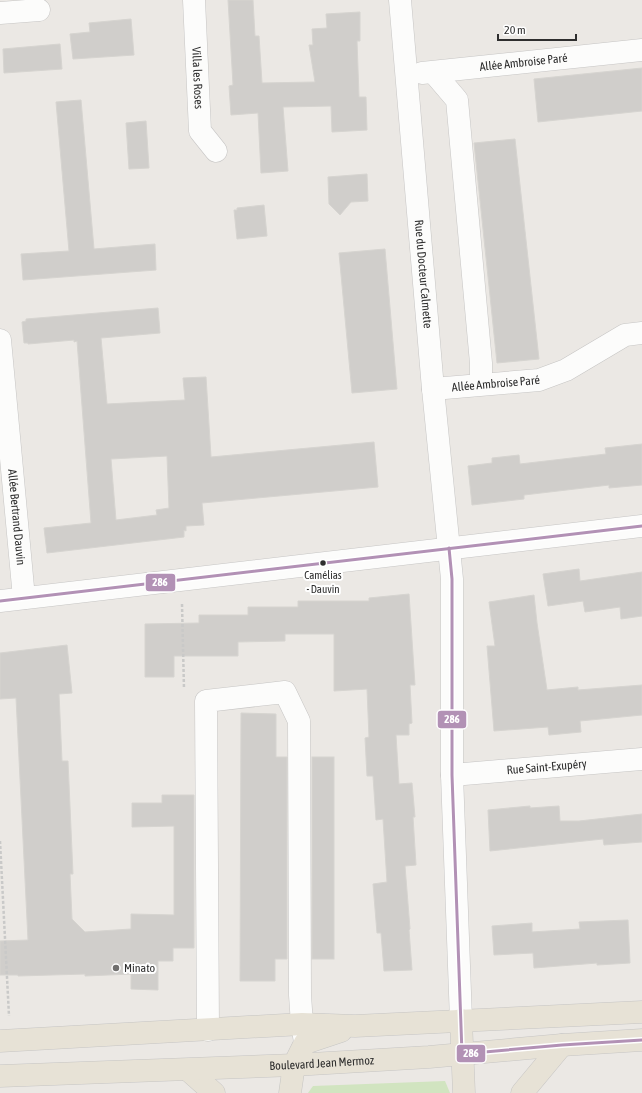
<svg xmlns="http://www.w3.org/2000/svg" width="642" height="1093" font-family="'Asap Condensed',sans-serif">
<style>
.green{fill:#d1e4c0}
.building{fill:#d0cecb;stroke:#d6d4d0;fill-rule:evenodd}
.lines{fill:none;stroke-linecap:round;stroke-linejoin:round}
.minor-casing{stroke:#c6c5c4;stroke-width:23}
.major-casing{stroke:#c6c5c4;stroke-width:23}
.path{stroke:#c9c9c8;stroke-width:2.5;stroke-dasharray:3 2;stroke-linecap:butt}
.minor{stroke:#fcfcfb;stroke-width:22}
.major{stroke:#e7e2d6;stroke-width:22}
.bus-1-casing{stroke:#fff;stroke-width:6}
.bus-1{stroke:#b291b5;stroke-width:3}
.bus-dot{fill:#2e2e2e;stroke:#fff;stroke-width:1.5}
.poi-dot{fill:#706f6e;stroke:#fff;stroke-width:1.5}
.labels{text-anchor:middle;stroke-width:4;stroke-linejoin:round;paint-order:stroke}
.bus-label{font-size:11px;fill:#2e2e2e;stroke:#fff}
.street-label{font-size:12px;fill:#2e2e2e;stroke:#fff}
.poi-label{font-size:12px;fill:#2e2e2e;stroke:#fff;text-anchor:start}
.line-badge{stroke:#fff;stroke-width:1.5}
.badge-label{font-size:11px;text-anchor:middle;font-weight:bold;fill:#fff}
</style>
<rect width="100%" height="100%" fill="#ebe8e4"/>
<path class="green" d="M445 1081 450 1093H308L313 1086Z"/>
<g class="building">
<path d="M228 0H253L255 36H259L262 83 315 82 309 45H313L312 29 327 28 326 14 360 12V41H357L359 97H366L367 130 332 132 331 106 283 107 288 171 261 173 258 113 231 115 229 86 233 85Z"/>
<path d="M131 19 134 55 73 59 70 34 90 32 89 23Z"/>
<path d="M60 44 62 69 4 73 3 49Z"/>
<path d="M642 68V111L538 122 534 79Z"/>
<path d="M81 100 94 249 155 244 156 270 23 280 21 254 69 251 56 102Z"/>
<path d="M146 121 149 168 129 169 126 123Z"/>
<path d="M515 139 539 359 497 363 474 143Z"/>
<path d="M367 174 368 201 351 202 340 215 329 204 328 177Z"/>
<path d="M264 205 267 236 237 239 234 210H237V208Z"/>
<path d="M385 249 397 389 352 393 339 253Z"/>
<path d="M158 308 160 333 101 338 107 404 185 400 183 378 206 377 211 457 374 442 378 487 202 503 204 525 186 526V531L184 530V537L47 553 44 528 91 523 77 341 74 342V340L28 344V343H24L22 322 26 321V319ZM167 456 169 508 156 510 157 515 116 520 111 459Z"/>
<path d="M642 444V485L609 488V485L524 495V499L472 505 468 466 492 463V458L519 455 520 464 606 454 605 448Z"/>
<path d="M579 569 580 581 642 572V616L621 619 620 607 585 612 583 601 548 606 543 574Z"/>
<path d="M409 594 415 685H410L412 723 409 724V735H396L399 784 412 783 415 817H413L416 865 405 866 410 929 409 930 412 970 384 971 381 933H377L373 884 387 882 383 819 376 820 373 776H367L365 738 369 737 367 689 334 691V634H285V641L238 642V656H174V677H145V624L199 623V615H248V607H298V601H369V598Z"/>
<path d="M534 595 537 623 547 690 578 687V690L642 685V715L580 721 581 732 549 735 548 727 494 731 487 646H495L489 602Z"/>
<path d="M67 645 72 693 59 694 62 761H68L73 874H70L72 919 85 932 131 929V914L174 915V826L132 827V803H162V795H194V948H173V961H158V990L131 989V974L85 976V974L18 976V975H0V941L28 940 16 698 0 699V653Z"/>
<path d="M241 713 276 714V757H287V959H275V981H240Z"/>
<rect x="312" y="757" width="22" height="202"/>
<path d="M530 806V808L559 806 560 821H579L642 814V842L604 845 603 839 490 851 488 810Z"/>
<path d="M628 920 630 963 597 965V963L534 968 533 953 494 955 492 926 532 923V932L580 929 579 922Z"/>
</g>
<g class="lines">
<defs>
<g id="minor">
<path id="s1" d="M194 0 200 131 216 151"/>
<path id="s2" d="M400 0 433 389 452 579V775L461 1020"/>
<path d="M0 13 39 10"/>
<path id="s3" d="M422 73 642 50"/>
<path d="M434 73 457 100 481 363V384"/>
<path id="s4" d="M0 340 24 598"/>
<path id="s5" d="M433 389 539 380 566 370 625 335 642 333"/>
<path d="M0 601 642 526"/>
<path id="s6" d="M452 775 642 759"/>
<path d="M208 1030 206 701 285 692 299 721 300 995 302 1024 305 1042"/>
</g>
<g id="major">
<path d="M461 1020 464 1093"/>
<path d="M0 1041 302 1024 355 1026 642 1012"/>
<path d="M188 1070 214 1093"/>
<path id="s7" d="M0 1076 294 1065 429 1057 562 1045 642 1040"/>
<path d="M290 1093 294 1065 305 1043 341 1031"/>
<path d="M522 1093 562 1045"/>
</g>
</defs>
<use href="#minor" class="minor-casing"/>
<use href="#major" class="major-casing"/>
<g class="path">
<path d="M182 604 184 689"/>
<path d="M0 841 9 1016"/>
</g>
<use href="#minor" class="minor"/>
<use href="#major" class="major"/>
<defs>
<g id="bus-1">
<path d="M449 548 452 579V775L462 1054 562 1045 642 1040"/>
<path d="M0 601 642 526"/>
</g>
</defs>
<use href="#bus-1" class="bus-1-casing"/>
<use href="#bus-1" class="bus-1"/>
</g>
<circle class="bus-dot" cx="323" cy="563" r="3.5"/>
<circle class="poi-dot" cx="116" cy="968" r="4"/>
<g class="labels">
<g class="bus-label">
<text x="323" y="579">Camélias<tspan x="323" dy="14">- Dauvin</tspan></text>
</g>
<g class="street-label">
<text dy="4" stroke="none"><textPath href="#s3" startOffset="102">Allée Ambroise Paré</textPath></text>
<text dy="4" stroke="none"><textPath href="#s1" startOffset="78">Villa les Roses</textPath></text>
<text dy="4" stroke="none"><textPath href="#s2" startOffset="275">Rue du Docteur Calmette</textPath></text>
<text dy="4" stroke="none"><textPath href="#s5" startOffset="63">Allée Ambroise Paré</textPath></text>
<text dy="4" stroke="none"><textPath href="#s4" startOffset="178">Allée Bertrand Dauvin</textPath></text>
<text dy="4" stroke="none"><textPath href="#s6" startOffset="95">Rue Saint-Exupéry</textPath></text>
<text dy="4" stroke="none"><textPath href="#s7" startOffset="322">Boulevard Jean Mermoz</textPath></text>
</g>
<g class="poi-label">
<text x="124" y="972">Minato</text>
</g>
</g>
<g class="line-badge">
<rect x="145" y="573" width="31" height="19" rx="4" fill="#b291b5"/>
<rect x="437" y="710" width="30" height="19" rx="4" fill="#b291b5"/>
<rect x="456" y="1044" width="30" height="19" rx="4" fill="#b291b5"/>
</g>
<g class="badge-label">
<text x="160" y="586">286</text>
<text x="452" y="723">286</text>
<text x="471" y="1057">286</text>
</g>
<path d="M498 34v6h78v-6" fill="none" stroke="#2e2e2e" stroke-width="2"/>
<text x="504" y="34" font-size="12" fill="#2e2e2e" stroke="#ffffff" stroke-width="3" paint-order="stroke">20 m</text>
</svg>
